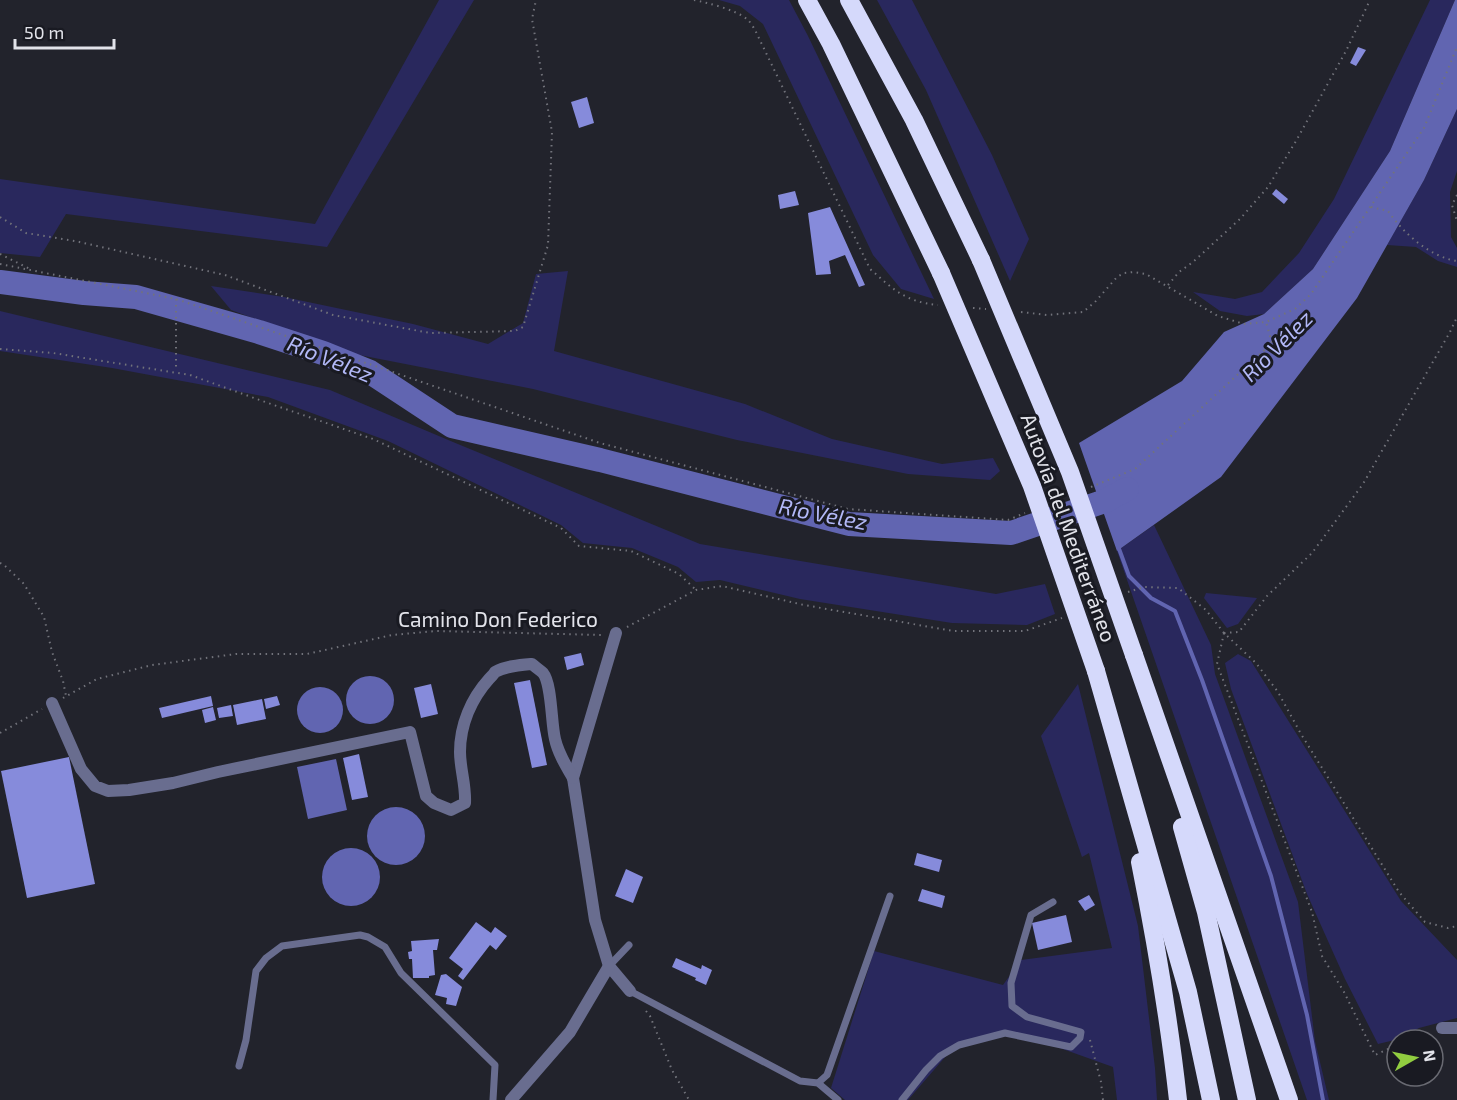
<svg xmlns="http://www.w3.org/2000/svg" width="1457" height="1100" font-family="'Exo 2',sans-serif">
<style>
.green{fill:#29285d}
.water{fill:#6165b1}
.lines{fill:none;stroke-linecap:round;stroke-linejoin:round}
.stream{stroke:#6165b1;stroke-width:4}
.river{stroke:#6165b1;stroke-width:24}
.building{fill:#868bdb}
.path{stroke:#72737b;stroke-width:2;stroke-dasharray:1.5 4.5;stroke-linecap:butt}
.lane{stroke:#696d8f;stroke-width:7}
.street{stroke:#696d8f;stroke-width:12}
.highway{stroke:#d5d9fb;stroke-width:18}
.highway-bridge{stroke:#d5d9fb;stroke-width:18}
.labels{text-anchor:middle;stroke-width:6;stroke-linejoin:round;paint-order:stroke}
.street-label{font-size:21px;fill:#e2e3ea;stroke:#191a22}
.water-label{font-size:22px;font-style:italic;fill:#b2b8f7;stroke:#191a22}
</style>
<rect width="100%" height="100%" fill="#22232c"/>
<g class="green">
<path d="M439 0H474L327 247 66 214 40 257 0 253V179L315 224Z"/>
<path d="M719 0H789L808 36 934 299 901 289 873 255 763 24 740 6Z"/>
<path d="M877 0H912L992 155 1029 239 1010 281 926 90Z"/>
<path d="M1430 0H1455L1390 151 1313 269 1264 314 1247 316 1220 311 1193 292 1235 299 1262 292 1299 253 1334 199Z"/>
<path d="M1457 109V171L1450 192 1451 237 1457 248V267L1438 261 1416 247 1387 245 1424 180Z"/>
<path d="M568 271 554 351 745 404 832 439 942 464 993 458 1000 471 990 480 908 474 737 440 533 389 344 352 231 310 211 286 284 297 413 324 488 344 523 323 536 274Z"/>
<path d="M0 311 330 390 453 442 700 544 996 594 1045 584 1055 614 1027 625 952 623 800 599 720 580 696 582 678 567 632 548 583 543 561 525 388 441 268 397 112 368 0 351Z"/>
<path d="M1154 525 1211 645 1215 674 1298 902 1315 1041 1329 1100H1307L1117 551Z"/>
<path d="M1206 593 1257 598 1238 624 1227 628 1204 598Z"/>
<path d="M1238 654 1251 661 1401 901 1457 960V1018L1419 1028 1399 1039 1378 1044 1345 979 1307 894 1231 689 1225 663Z"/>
<path d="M1078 684 1138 926 1155 1068 1157 1100H1117L1113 1067 1018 1033 952 1049 908 1100H845L831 1088 874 951 1003 985 1021 960 1112 948 1089 853 1082 857 1041 736Z"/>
</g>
<g class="water">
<path d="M1455 0H1457V109L1424 180 1357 298 1221 477 1117 551 1079 443 1182 381 1224 332 1264 314 1313 269 1390 151Z"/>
<circle cx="370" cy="700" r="24"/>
<circle cx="320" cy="710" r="23"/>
<path d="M336 759 347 810 308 819 297 767Z"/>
<circle cx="396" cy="836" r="29"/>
<circle cx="351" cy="877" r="29"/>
</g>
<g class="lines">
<path class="stream" d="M1118 546 1129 576 1151 598 1175 611 1202 680 1271 876 1307 1015 1323 1100"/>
<path class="river" d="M0 282 84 293 136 297 259 332 323 353 370 372 452 426 600 460 849 524 1011 533 1105 501 1127 489"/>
</g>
<g class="building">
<path d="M1358 47 1366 50 1356 66 1350 63Z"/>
<path d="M587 97 594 123 579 128 571 102Z"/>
<path d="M1276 189 1288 199 1284 204 1272 194Z"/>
<path d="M795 191 799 205 780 209 778 195Z"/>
<path d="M830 207 865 285 859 287 845 255 829 261 831 274 816 275 808 213Z"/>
<path d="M581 653 584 665 567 670 564 657Z"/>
<path d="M530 680 547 765 532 768 514 683Z"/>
<path d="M431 684 438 714 421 718 414 688Z"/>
<path d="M211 696 213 706 162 718 159 708Z"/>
<path d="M277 696 280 705 266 709 264 699Z"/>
<path d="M262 699 266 719 237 725 233 705Z"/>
<path d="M231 705 233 716 219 718 217 708Z"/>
<path d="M213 707 216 720 205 723 202 710Z"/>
<path d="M359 754 368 797 352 800 343 758Z"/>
<path d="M69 757 95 884 27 898 1 771Z"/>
<path d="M917 853 942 860 939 872 914 865Z"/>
<path d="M626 869 643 877 633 903 615 896Z"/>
<path d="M922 889 945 896 942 908 918 901Z"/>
<path d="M1089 895 1095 905 1085 911 1078 901Z"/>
<path d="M1066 915 1072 942 1038 950 1032 923Z"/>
<path d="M476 922 491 933 495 927 507 936 496 950 490 945 463 980 458 976 463 969 449 958Z"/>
<path d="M439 939 437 950H433L435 975 429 976V978H413L412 959H409L408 952 412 951 411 941Z"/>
<path d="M676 958 701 969 702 965 712 970 706 985 695 980 696 978 672 967Z"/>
<path d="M446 974 462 987 456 1006 446 1004 447 998 435 995 441 975Z"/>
</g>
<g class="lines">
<g class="path">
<path d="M694 0C708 3 737 10 748 20 751 23 754 28 756 32L870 269C893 289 905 302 938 305"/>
<path d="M1457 195 1452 205 1457 221"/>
<path d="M1371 207 1388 211C1403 233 1430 257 1457 261"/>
<path d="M0 217 26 233 75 241 225 275 333 315 430 333 515 331 523 327 548 245 552 132 532 19 536 0"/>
<path d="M0 254 32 270"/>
<path d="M0 264 176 299 378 367 600 443 848 509 1008 520 1025 513"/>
<path d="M1168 285 1179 272 1193 262 1240 219 1268 187 1296 141 1346 51 1370 0"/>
<path d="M176 299V371"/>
<path d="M973 308 986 309"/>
<path d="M1021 312 1047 315 1083 312 1095 302 1117 277 1124 273 1134 272 1146 274 1218 316 1244 324 1266 322 1295 309 1311 294 1424 128 1457 47"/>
<path d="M0 349 53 353 190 375 268 403 373 439 561 528 579 546 631 551 679 574 695 589"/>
<path d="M1091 487 1135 469 1272 343 1266 322"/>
<path d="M0 563 4 565 24 584 44 617 52 652 63 681 66 696"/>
<path d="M1128 592 1144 587 1178 588 1206 610 1224 633 1256 663 1278 692 1301 734 1399 892 1425 922 1448 928 1457 926"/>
<path d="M1089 607 1101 603"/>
<path d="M627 627 696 590 722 586 804 605 953 631H1025L1062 618"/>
<path d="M1224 633 1217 664 1312 912 1322 956 1344 992 1375 1055 1397 1045"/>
<path d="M1224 633 1239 632 1267 596 1312 553 1363 484 1450 332 1457 317"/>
<path d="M63 698 97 679 152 665 236 654H307L392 635 436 631 602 635"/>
<path d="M0 733 42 709"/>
<path d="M646 1011 650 1016 672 1070 689 1100"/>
<path d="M1090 1040 1101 1082 1103 1100"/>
<path d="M1408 1040 1430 1032"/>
</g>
<g class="lane">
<path d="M609 966 629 945"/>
<path d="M630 991 800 1081 818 1083 838 1100"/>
<path d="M239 1066 246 1040 256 971 266 958 282 946 360 935 368 937 385 947 401 973 495 1065 493 1100"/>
<path d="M818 1083 827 1075 890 896"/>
<path d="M902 1100 926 1070 940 1056 959 1045 1005 1033 1071 1047 1080 1038 1081 1032 1027 1017 1012 1006 1011 983 1031 915 1053 902"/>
</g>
<g class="street">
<path d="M616 633 573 778 595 920 609 966 630 991"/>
<path d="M52 703 81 769 95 786 108 791 129 790 173 783 218 772 410 732 426 796 434 803 451 810 465 803C466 785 460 769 460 752 460 725 471 699 489 679 489 679 495 673 495 672 506 666 520 665 532 664 535 667 540 670 543 673 552 684 551 723 555 739 558 753 566 766 573 778"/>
<path d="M1442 1028H1457"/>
<path d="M511 1100 570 1032 609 966"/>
</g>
<g class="highway">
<path d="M807 0 831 44 941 273"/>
<path d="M849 0 914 120 981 260"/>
<path d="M1134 655 1289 1100"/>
<path d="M1096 671 1188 992 1211 1100"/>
<path d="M1182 827 1206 912 1247 1100"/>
<path d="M1140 862C1156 942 1169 1019 1178 1100"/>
</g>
<g class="highway-bridge">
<path d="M981 260 1070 472 1134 655"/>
<path d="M941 273 1032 486 1096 671"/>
</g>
</g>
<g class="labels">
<g class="street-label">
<text transform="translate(1068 528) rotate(70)" y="7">Autovía del Mediterráneo</text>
<text x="498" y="627">Camino Don Federico</text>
</g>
<g class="water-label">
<text transform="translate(1277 346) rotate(-45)" y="8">Río Vélez</text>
<text transform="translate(330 359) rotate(22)" y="8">Río Vélez</text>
<text transform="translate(823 514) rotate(11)" y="8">Río Vélez</text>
</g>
</g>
<g transform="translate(1415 1058) rotate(81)"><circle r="28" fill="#191a22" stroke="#696a72" stroke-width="1.5"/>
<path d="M0-4.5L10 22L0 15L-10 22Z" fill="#91cd40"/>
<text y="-9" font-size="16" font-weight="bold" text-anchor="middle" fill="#e2e3ea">N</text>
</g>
<path d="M15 39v9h99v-9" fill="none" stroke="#e2e3ea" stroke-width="3"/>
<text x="24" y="39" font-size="18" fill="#e2e3ea" stroke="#191a22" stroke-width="4.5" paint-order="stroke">50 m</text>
</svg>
